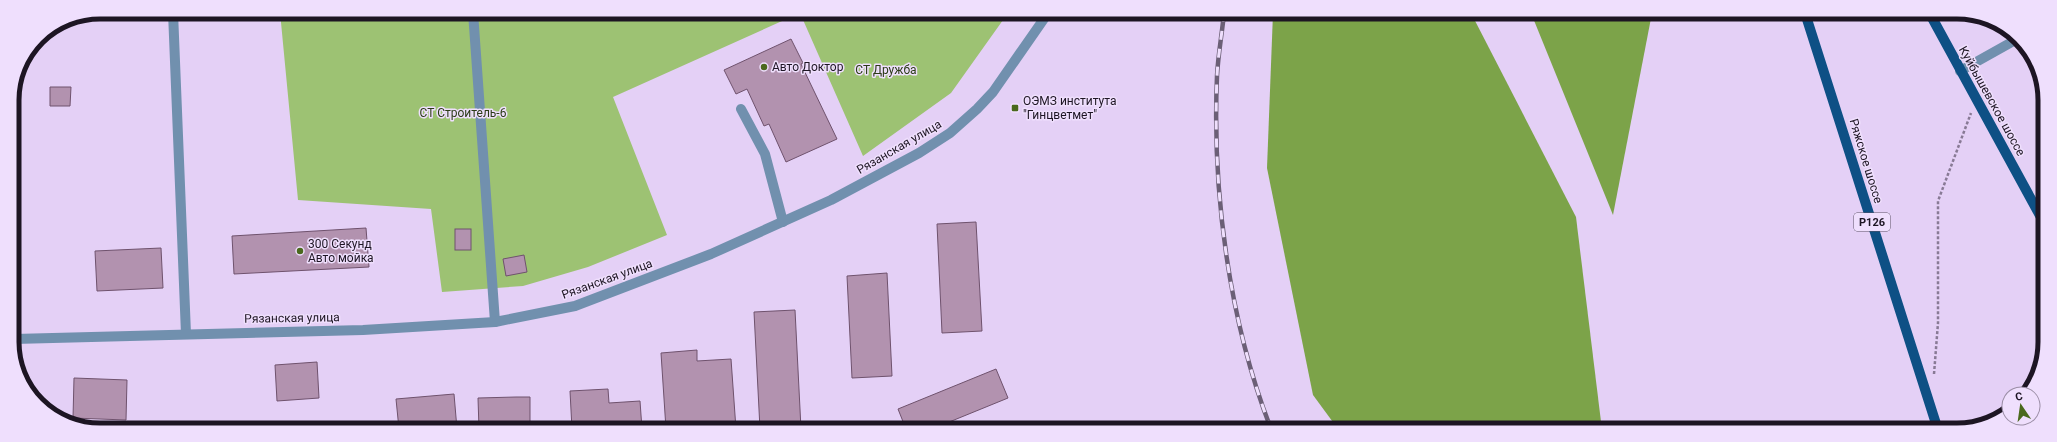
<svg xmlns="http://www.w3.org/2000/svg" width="2057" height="442" font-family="Roboto,sans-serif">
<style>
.green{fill:#9dc273}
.forest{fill:#7ca349}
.building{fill:#b292af;stroke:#6f526d}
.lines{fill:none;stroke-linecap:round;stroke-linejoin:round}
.path{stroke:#887a95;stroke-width:2.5;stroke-dasharray:3 2;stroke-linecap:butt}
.minor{stroke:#7190ae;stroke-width:10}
.major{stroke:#0e5085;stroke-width:10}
.rail-casing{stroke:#6b5f76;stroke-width:4.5}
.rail{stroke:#efdffd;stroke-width:3;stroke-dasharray:9;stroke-linecap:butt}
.poi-dot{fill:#4a691d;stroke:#efdffd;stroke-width:1.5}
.labels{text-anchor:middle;stroke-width:3;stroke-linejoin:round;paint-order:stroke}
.shield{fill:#efdffd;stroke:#5c5264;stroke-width:1}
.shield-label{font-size:11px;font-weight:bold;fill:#1d1523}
.poi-label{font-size:12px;fill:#1d1523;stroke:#efdffd;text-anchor:start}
.park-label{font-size:12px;fill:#2b3b16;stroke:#efdffd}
.street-label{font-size:12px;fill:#1d1523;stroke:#efdffd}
.rim{fill:none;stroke:#1d1523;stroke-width:5}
</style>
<rect width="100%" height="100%" fill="#e4d0f6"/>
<path class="green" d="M280 12 1008 13 951 93 863 156 800 13 613 97 667 235 588 267 523 286 442 292 431 209 298 200Z"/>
<g class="forest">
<path d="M1273 13H1471L1576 217 1602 430 1338 429 1313 395 1267 168Z"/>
<path d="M1531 13H1652L1613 215Z"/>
</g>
<g class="building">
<path d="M791 39 803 63 801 64 837 139 786 162 769 124 764 126 747 89 736 94 724 70Z"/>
<path d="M50 87H71L70 106H50Z"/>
<path d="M976 222 982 331 942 333 937 224Z"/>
<path d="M366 228 369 267 234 274 232 236Z"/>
<rect x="455" y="229" width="16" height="21"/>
<path d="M161 248 163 288 97 291 95 251Z"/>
<path d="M524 255 527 272 506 276 503 259Z"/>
<path d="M887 273 892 376 852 378 847 276Z"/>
<path d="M795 310 801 429H760L754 312Z"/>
<path d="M697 350V361L731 359 736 429H666L661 353Z"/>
<path d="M317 362 319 398 277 401 275 365Z"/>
<path d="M996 369 1008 398 932 429H906L898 409Z"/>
<path d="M74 378 127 380 126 420 73 418Z"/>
<path d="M608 389 609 403 640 401 642 429H572L570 391Z"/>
<path d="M454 394 457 429H399L396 399Z"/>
<path d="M516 397H530V424H526V429H479L478 398Z"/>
</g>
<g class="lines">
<path class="path" d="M1934 374 1938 323V201L1971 113"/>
<g class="minor">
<path d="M173 12 186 334"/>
<path d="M473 12 495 322"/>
<path d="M1960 71 2019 38"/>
<path d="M741 109 765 154 783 222"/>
<path d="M14 339 363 330 495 322 575 306 711 254 831 200 919 153 950 133 977 109 993 92 1048 13"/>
</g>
<g class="major">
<path d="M1805 13 1938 430"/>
<path d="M1930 14 2043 221"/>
</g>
<defs>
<path id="rail" d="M1224 13C1222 34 1218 55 1217 76 1212 192 1229 321 1271 429"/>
</defs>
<use href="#rail" class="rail-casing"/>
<use href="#rail" class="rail"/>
</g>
<g class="poi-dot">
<circle cx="764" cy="67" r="4"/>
<rect x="1011" y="104" width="8" height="8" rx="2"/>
<circle cx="300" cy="251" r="4"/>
</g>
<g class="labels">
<rect class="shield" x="1854" y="213" width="36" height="18" rx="3"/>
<g class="shield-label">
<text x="1872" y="226">Р126</text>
</g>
<g class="poi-label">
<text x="772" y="71">Авто Доктор</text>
<text x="1023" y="105">ОЭМЗ института<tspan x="1023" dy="14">"Гинцветмет"</tspan></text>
<text x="308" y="248">300 Секунд<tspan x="308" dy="14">Авто мойка</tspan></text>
</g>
<g class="park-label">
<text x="886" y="74">СТ Дружба</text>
<text x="463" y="117">СТ Строитель-6</text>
</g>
<g class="street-label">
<text transform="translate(1992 101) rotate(61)" y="4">Куйбышевское шоссе</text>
<text transform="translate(899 147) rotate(-30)" y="4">Рязанская улица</text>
<text transform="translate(1866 161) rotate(73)" y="4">Ряжское шоссе</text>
<text transform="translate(607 279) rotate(-20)" y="4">Рязанская улица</text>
<text transform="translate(292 318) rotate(-1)" y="4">Рязанская улица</text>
</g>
</g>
<path d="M0 0H2057V442H0ZM100 19H1957A81 81 0 0 1 2038 100V342A81 81 0 0 1 1957 423H100A81 81 0 0 1 19 342V100A81 81 0 0 1 100 19Z" fill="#efdffd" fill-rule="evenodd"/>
<path class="rim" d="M100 19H1957A81 81 0 0 1 2038 100V342A81 81 0 0 1 1957 423H100A81 81 0 0 1 19 342V100A81 81 0 0 1 100 19Z"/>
<g transform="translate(2021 406) rotate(347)"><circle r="19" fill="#efdffd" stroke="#9b8ea6"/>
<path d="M0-3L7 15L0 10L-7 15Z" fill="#4a691d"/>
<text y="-6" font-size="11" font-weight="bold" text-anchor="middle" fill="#1d1523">С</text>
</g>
</svg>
